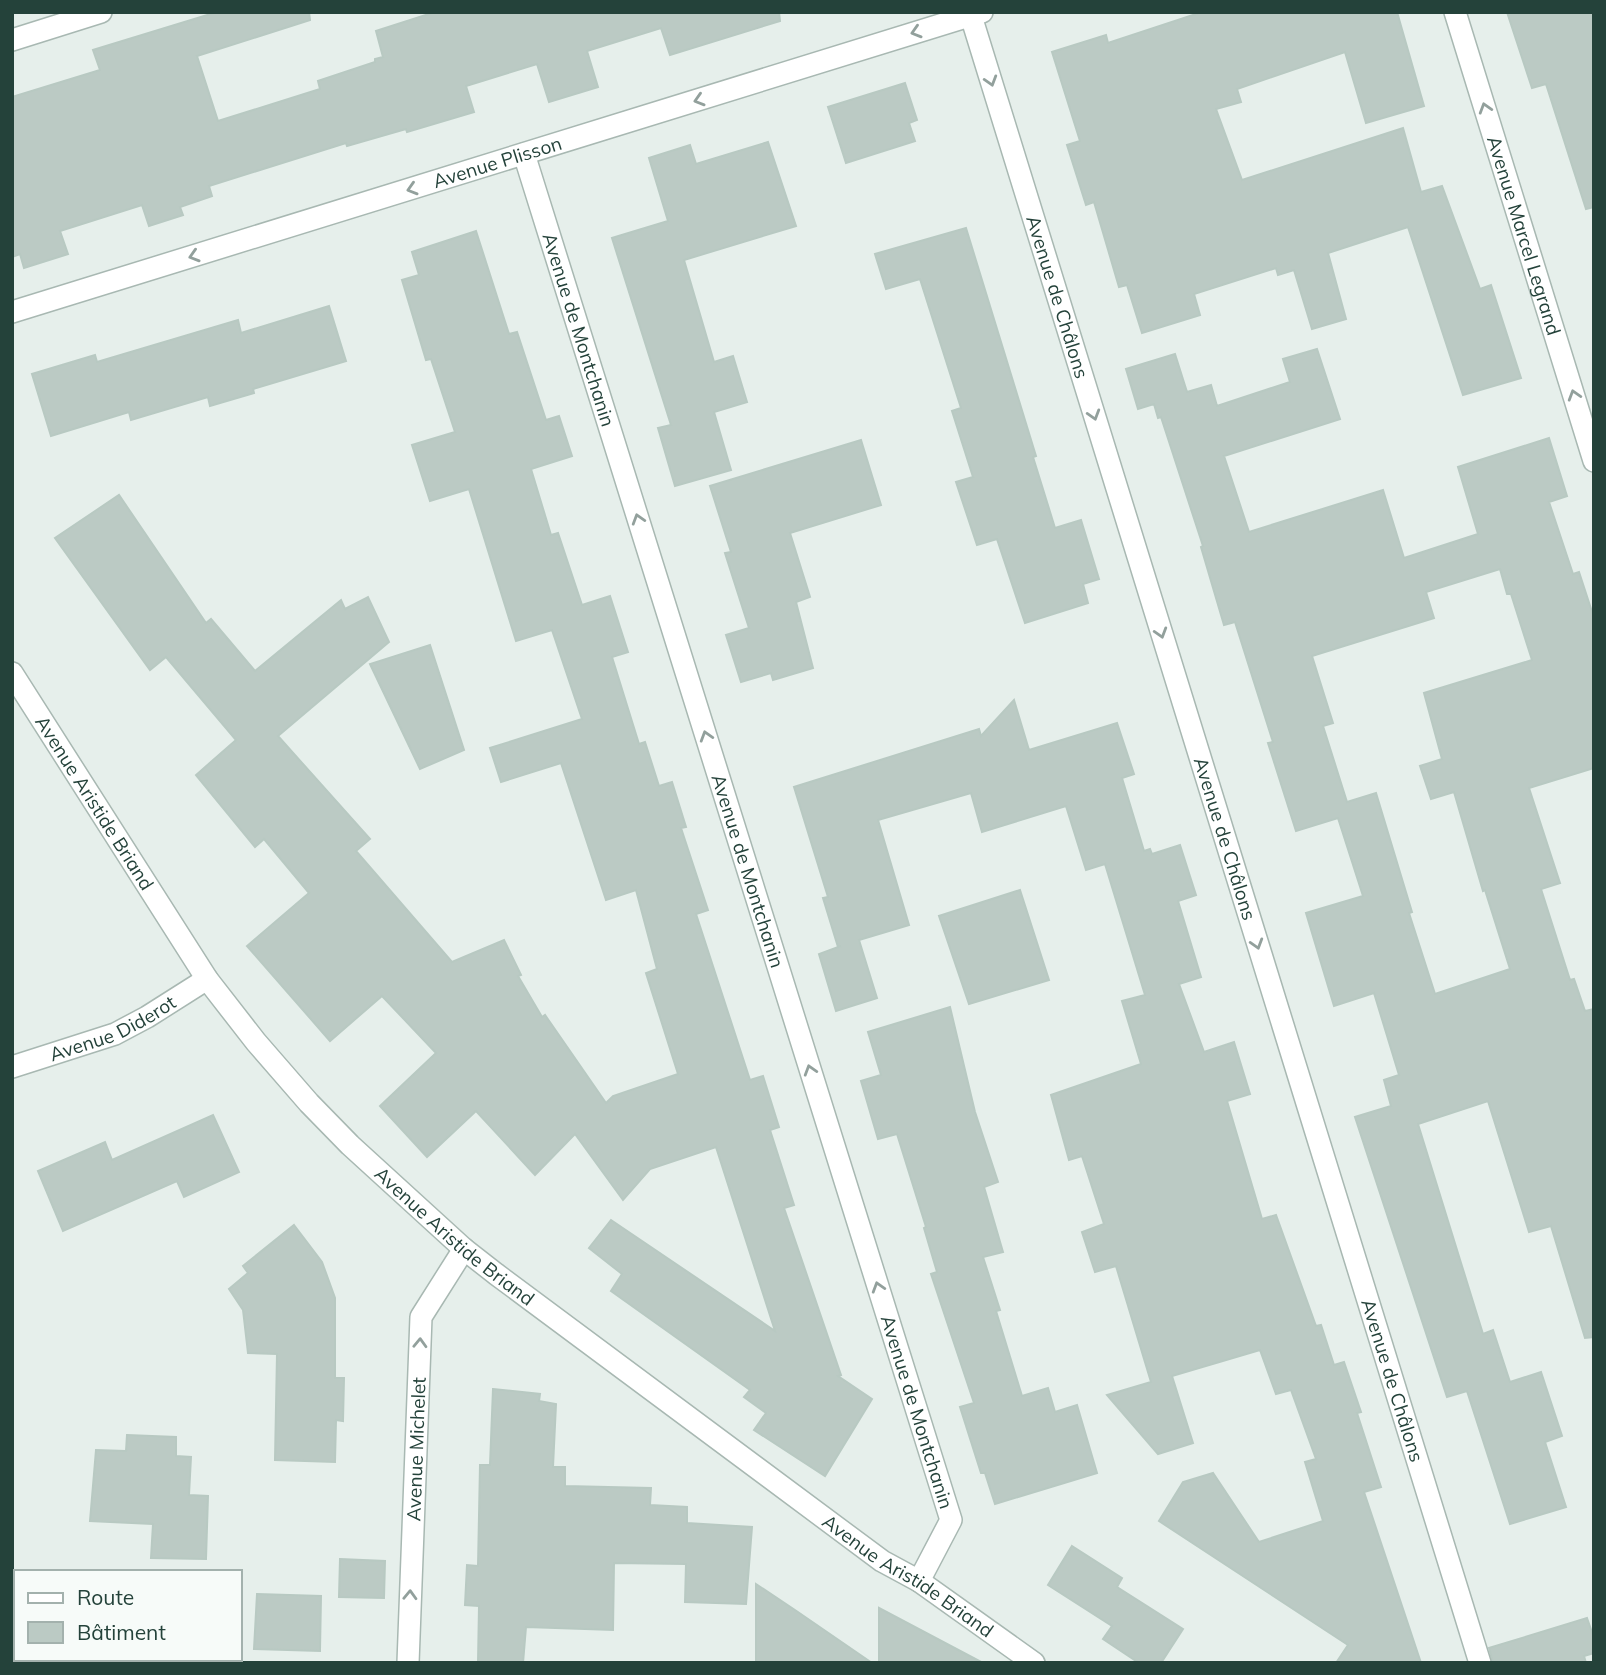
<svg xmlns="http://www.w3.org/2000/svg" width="1606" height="1675" font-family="Mulish,sans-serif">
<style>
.building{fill:#bbcac4;stroke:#b8c9c2;stroke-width:2;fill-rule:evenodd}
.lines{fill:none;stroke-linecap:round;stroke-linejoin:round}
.minor-casing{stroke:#a8b8b2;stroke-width:24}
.tertiary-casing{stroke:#a8b8b2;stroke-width:24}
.minor{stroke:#fff;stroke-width:21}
.tertiary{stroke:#fff;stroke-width:21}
.oneway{stroke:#92a09c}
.labels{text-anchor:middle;stroke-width:5;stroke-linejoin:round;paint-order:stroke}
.street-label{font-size:19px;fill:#24423a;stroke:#f7fbf9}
</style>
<rect width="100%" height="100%" fill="#e6efeb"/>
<g class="building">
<path d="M217 12H309L310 20 197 56 218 121 320 89 318 81 375 62V59L383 57 376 31 435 12H779L780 21 670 55 661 28 587 51 598 87 549 102 537 64 466 86 474 112 407 132 406 129 347 146 346 143 209 186 212 196 180 207 183 215 149 226 142 205 60 231 68 254 24 268 20 254 12 257V97L100 70 93 50Z"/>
<path d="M1202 12H1397L1424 106 1366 123 1345 52 1237 89 1241 102 1216 109 1242 180 1403 128 1421 192 1442 186 1480 289 1491 285 1521 378 1463 395 1408 227 1328 253 1346 319 1312 329 1294 270 1278 275 1276 268 1194 294 1200 315 1142 333 1127 285 1119 287 1094 202 1086 205 1067 145 1080 141 1052 52 1106 35 1108 43Z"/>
<path d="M1507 12H1594V207L1586 209 1546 84 1532 88Z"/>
<path d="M905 83 917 120 909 123 915 141 846 163 828 107Z"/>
<path d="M768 142 796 226 684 260 714 362 733 356 747 402 714 412 731 470 675 486 658 428 671 425 612 238 668 221 649 158 690 145 696 164Z"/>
<path d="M966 228 1036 456 1033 457 1055 528 1081 520 1099 579 1083 584 1088 603 1025 623 997 539 977 545 956 482 973 477 952 411 961 408 920 279 886 289 875 254Z"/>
<path d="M476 231 509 334 517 332 546 420 559 416 572 456 531 469 551 535 558 533 582 605 610 596 628 652 612 657 639 744 645 742 659 786 672 782 686 827 681 828 708 910 696 914 750 1080 763 1076 779 1127 770 1130 794 1205 784 1208 841 1375 838 1376 872 1399 825 1476 754 1430 766 1413 744 1397 750 1390 611 1291 622 1274 589 1248 611 1220 775 1331 716 1147 650 1169 623 1200 575 1134 535 1175 476 1111 427 1157 380 1106 436 1053 382 996 330 1041 247 946 309 893 264 839 255 847 196 775 236 740 166 657 150 670 55 538 119 495 206 623 211 619 255 671 341 600 345 609 368 597 389 642 278 736 370 839 356 851 452 962 504 940 521 975 518 976 542 1017 545 1015 606 1103 613 1096 678 1074 646 973 657 969 636 890 606 900 561 763 501 782 490 748 582 719 552 630 516 641 469 489 430 501 412 445 455 432 431 359 426 360 402 280 419 275 412 252Z"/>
<path d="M329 306 346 361 253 389 254 393 210 406 208 397 131 420 129 412 51 436 32 374 95 355 97 362 238 320 241 333Z"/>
<path d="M1317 349 1340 419 1224 456 1249 532 1383 490 1404 558 1478 534 1458 467 1549 438 1567 496 1549 502 1573 574 1579 572 1594 618V768L1529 788 1560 883 1541 889 1570 980 1574 979 1585 1011 1594 1009V1337L1585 1338 1551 1226 1529 1232 1488 1101 1418 1124 1483 1334 1493 1330 1510 1382 1541 1372 1562 1436 1545 1442 1566 1507 1510 1524 1467 1391 1447 1397 1355 1117 1391 1106 1384 1080 1399 1075 1374 993 1334 1006 1306 913 1363 896 1338 818 1296 831 1268 743 1273 742 1235 622 1224 625 1201 547 1203 546 1161 417 1158 418 1154 404 1138 409 1126 369 1175 354 1187 392 1211 385 1217 406 1290 382 1283 359ZM1500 569 1507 594H1511L1532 660 1424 693 1442 759 1420 766 1431 799 1454 792 1483 891 1485 890 1510 969 1435 994 1409 913 1412 912 1376 793 1347 802 1323 726 1333 723 1312 656 1434 618 1426 592Z"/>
<path d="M861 440 881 505 790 533 810 597 796 602 813 668 773 680 771 673 741 682 726 635 749 628 725 553 731 552 710 486Z"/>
<path d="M430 645 464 750 420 769 370 664Z"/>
<path d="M1014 700 1029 750 1117 723 1134 774 1122 778 1144 851 1150 849 1152 854 1180 845 1196 895 1178 901 1201 977 1179 984 1204 1052 1234 1042 1250 1094 1227 1101 1262 1219 1276 1215 1316 1326 1321 1325 1334 1365 1344 1362 1361 1412 1357 1413 1381 1487 1364 1492 1421 1663H1336L1348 1645 1159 1521 1183 1482 1213 1473 1259 1542 1323 1521 1305 1462 1316 1459 1291 1390 1276 1394 1260 1350 1172 1376 1193 1443 1158 1454 1107 1395 1151 1382 1116 1266 1095 1272 1082 1232 1104 1224 1082 1156 1069 1160 1051 1095 1141 1064 1122 1001 1145 995 1105 864 1086 870 1066 806 982 832 971 793 878 820 909 925 859 940 877 998 836 1011 819 954 841 946 838 947 823 898 828 897 794 787 979 729 981 736Z"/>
<path d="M1020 890 1049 980 969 1004 939 916Z"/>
<path d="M950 1007 975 1112 998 1182 984 1187 1003 1252 983 1257 1000 1310 996 1311 1022 1396 1048 1388 1055 1412 1077 1405 1097 1473 995 1504 985 1473H981L960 1407 974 1403 931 1274 937 1272 924 1228 926 1227 897 1134 878 1139 861 1081 881 1075 868 1032Z"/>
<path d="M213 1115 239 1172 184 1197 177 1181 63 1231 38 1171 105 1142 112 1160Z"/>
<path d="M294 1225 322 1262 335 1298V1378H344L343 1421 336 1420 335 1462 275 1460 277 1354 248 1353 243 1310 229 1289 248 1273 243 1266Z"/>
<path d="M493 1389 540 1394 539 1401 556 1404 553 1467H565V1486L651 1488 650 1505 687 1507V1523L752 1527 746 1604 685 1602 686 1564 614 1563 613 1630 526 1627 523 1663H478L479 1606 465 1605 467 1565 478 1566 480 1465H490Z"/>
<path d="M127 1435 176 1437V1456L191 1457 189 1495 208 1496 206 1559 151 1558 153 1524 90 1521 96 1450 126 1451Z"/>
<path d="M1072 1546 1122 1578 1117 1587 1183 1629 1161 1663H1139L1103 1639 1112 1626 1048 1585Z"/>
<path d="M340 1559 385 1561 384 1598 339 1597Z"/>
<path d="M756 1584 795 1610 872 1663H756Z"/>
<path d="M257 1594 321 1596 320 1651 254 1649Z"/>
<path d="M879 1608 983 1663H879Z"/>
<path d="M1587 1618 1594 1638V1653L1584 1656 1586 1663H1493L1489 1648Z"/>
</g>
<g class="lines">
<defs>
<g id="minor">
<path id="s1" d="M1455 12 1594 461"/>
<path id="s2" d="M971 16 1480 1663"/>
<path d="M12 40 101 12"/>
<path id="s3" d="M524 154 951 1520 919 1581"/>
<path id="s4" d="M12 312 982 12"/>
<path id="s5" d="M12 1067 115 1034 147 1017 207 979"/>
<path id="s6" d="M408 1663 421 1317 464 1249"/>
</g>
<g id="tertiary">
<path id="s7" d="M12 673 207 979 256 1042 309 1103 350 1145 464 1249 496 1274 882 1561 919 1581 1034 1663"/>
</g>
</defs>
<use href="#minor" class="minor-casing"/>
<use href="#tertiary" class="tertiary-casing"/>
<use href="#minor" class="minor"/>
<use href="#tertiary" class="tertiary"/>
</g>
<defs><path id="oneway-chevron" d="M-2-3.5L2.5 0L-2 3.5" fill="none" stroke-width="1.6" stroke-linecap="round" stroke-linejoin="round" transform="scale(1.75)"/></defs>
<g class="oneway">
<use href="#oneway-chevron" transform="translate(916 32) rotate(163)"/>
<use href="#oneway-chevron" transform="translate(991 81) rotate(73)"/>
<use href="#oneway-chevron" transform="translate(699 100) rotate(163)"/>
<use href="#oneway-chevron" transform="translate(1485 108) rotate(-107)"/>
<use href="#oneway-chevron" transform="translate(412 189) rotate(163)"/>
<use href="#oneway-chevron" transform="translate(194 256) rotate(163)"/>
<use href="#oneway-chevron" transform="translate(1574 395) rotate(-107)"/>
<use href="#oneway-chevron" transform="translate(1094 415) rotate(73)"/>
<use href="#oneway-chevron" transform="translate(638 519) rotate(-107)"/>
<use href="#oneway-chevron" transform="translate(1161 633) rotate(73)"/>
<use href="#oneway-chevron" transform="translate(706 736) rotate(-107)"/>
<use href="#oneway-chevron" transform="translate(1257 944) rotate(73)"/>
<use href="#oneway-chevron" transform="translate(810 1070) rotate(-107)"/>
<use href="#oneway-chevron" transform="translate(878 1287) rotate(-107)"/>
<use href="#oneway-chevron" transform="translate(420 1343) rotate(-88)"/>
<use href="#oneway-chevron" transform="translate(410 1595) rotate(-88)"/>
</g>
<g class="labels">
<g class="street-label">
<text dy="7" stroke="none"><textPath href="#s4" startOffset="508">Avenue Plisson</textPath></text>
<text dy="7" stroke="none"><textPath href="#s1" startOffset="234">Avenue Marcel Legrand</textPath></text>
<text dy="7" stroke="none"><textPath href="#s2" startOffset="294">Avenue de Châlons</textPath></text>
<text dy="7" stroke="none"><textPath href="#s3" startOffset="184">Avenue de Montchanin</textPath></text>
<text dy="7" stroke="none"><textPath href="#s7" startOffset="154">Avenue Aristide Briand</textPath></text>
<text dy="7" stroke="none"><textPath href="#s2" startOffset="861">Avenue de Châlons</textPath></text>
<text dy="7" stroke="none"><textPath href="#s3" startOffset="751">Avenue de Montchanin</textPath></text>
<text dy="7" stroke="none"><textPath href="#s5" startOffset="108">Avenue Diderot</textPath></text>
<text dy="7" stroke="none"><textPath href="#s7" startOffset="721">Avenue Aristide Briand</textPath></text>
<text dy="7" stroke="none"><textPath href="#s2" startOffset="1428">Avenue de Châlons</textPath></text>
<text dy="7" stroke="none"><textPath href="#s3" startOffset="1318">Avenue de Montchanin</textPath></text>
<text dy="7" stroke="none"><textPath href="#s6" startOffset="214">Avenue Michelet</textPath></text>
<text dy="7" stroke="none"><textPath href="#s7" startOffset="1288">Avenue Aristide Briand</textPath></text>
</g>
</g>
<rect width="1606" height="1675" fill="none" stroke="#24423a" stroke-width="28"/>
<rect x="14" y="1570" width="228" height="91" fill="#f7fbf9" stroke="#a3b1ad" stroke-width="2"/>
<rect x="28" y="1593" width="35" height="10" fill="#ffffff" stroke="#a3b1ad" stroke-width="2"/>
<text x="77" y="1605" font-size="21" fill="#24423a">Route</text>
<rect x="28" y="1622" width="35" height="21" fill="#bbcac4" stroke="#a3b1ad" stroke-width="2"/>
<text x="77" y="1640" font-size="21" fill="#24423a">Bâtiment</text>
</svg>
